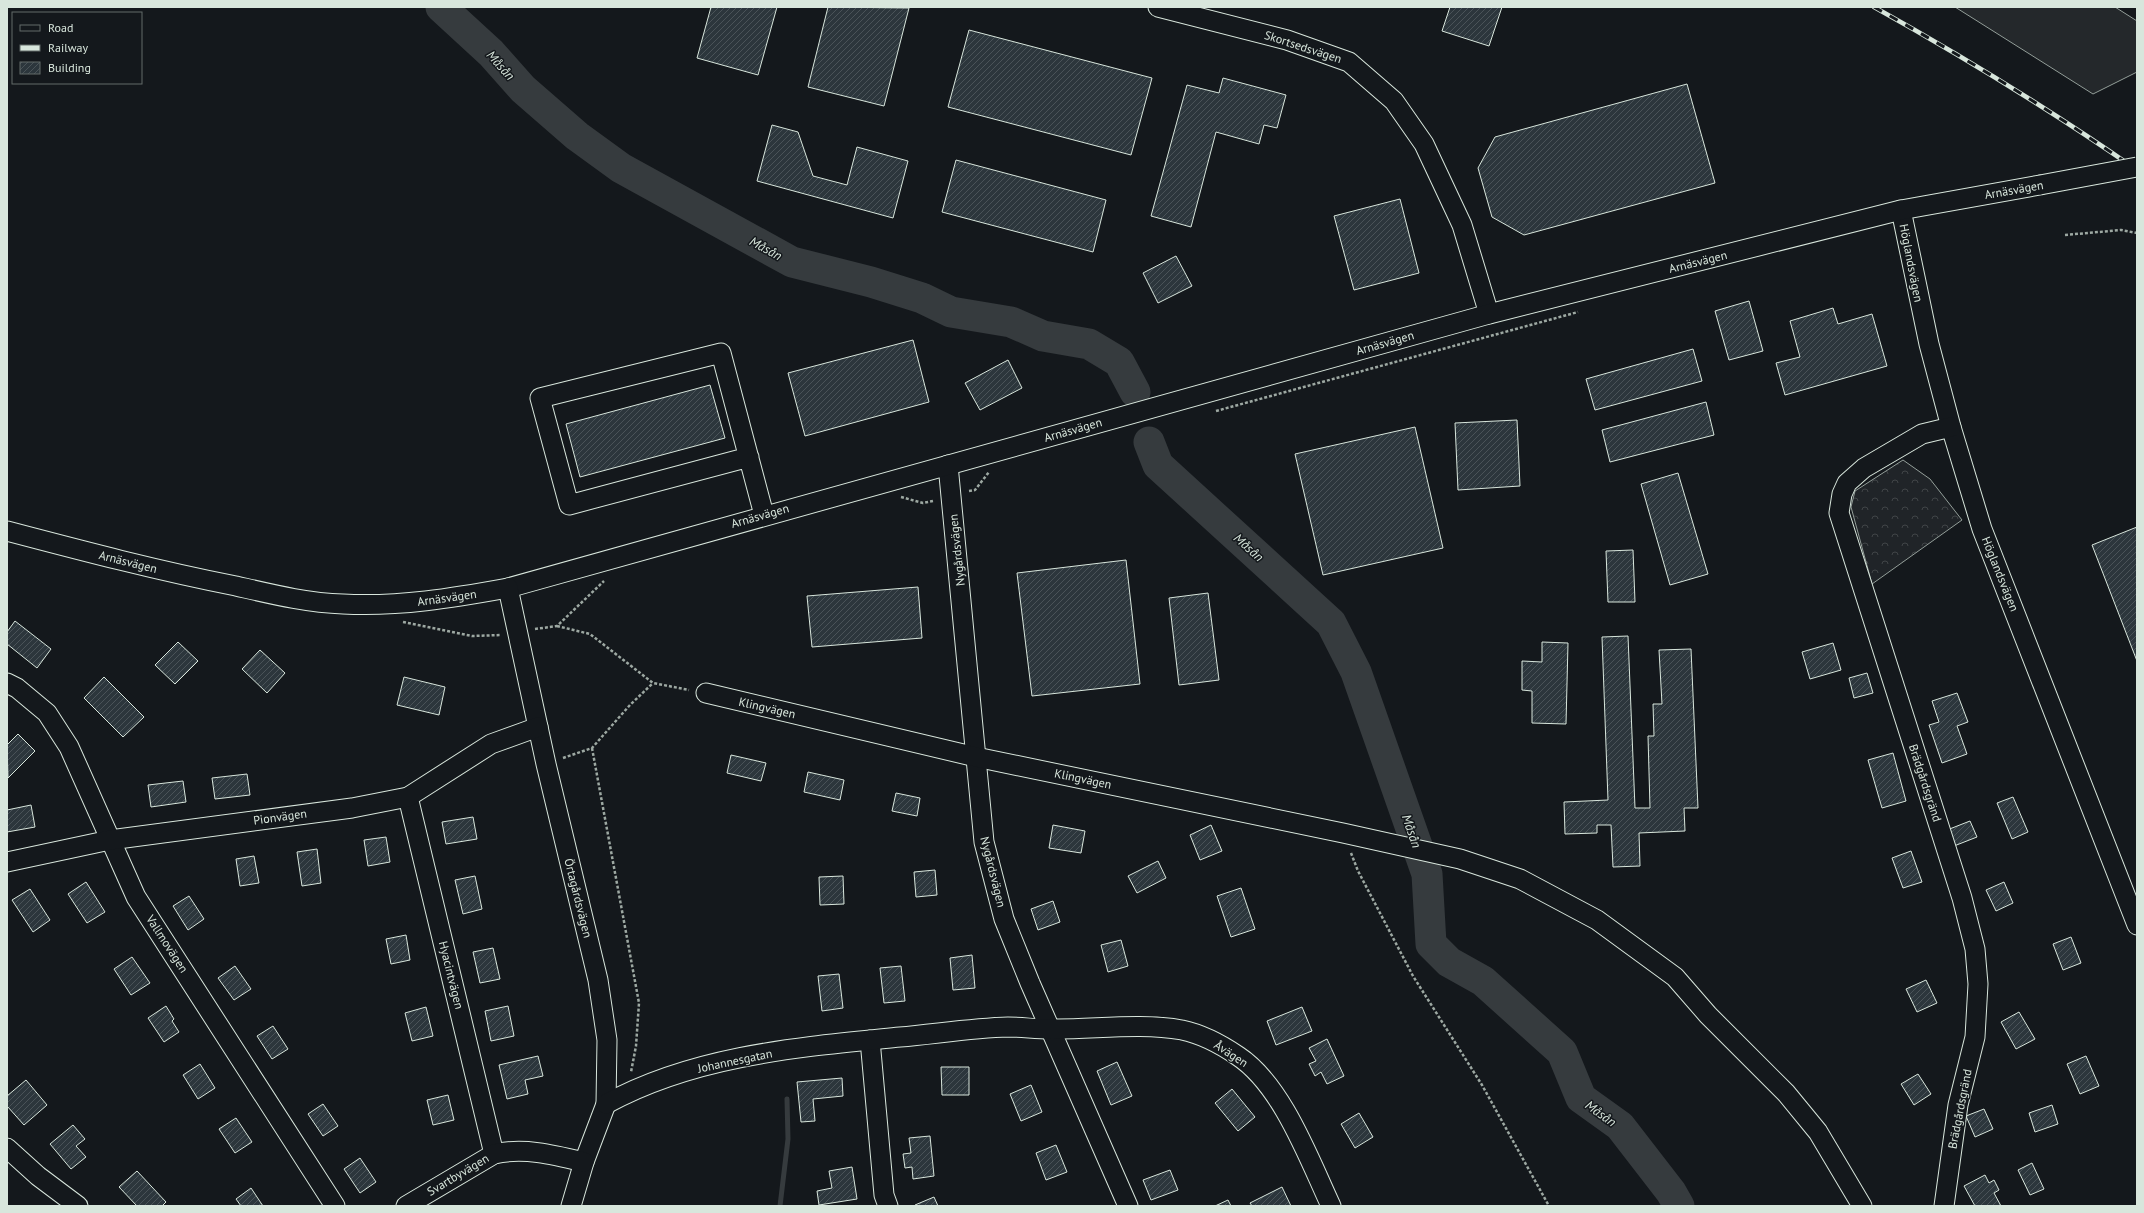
<svg xmlns="http://www.w3.org/2000/svg" width="2144" height="1213" font-family="'PT Sans',sans-serif">
<style>
.forest{fill:url(#forest-crowns);stroke:#939e99}
.parking{fill:#24282b;stroke:#939e99}
.lines{fill:none;stroke-linecap:round;stroke-linejoin:round}
.stream{stroke:#363b3e;stroke-width:5}
.river{stroke:#363b3e;stroke-width:31}
.building{fill:url(#building-hatch);stroke:#d8e6dc}
.minor-casing{stroke:#d8e6dc;stroke-width:21}
.path{stroke:#9da8a2;stroke-width:2.5;stroke-dasharray:3 2;stroke-linecap:butt}
.minor{stroke:#14181c;stroke-width:19}
.rail-casing{stroke:#d8e6dc;stroke-width:4.5}
.rail{stroke:#14181c;stroke-width:3;stroke-dasharray:9;stroke-linecap:butt}
.minor-bridge-casing{stroke:#d8e6dc;stroke-width:21;stroke-linecap:butt}
.minor-bridge{stroke:#14181c;stroke-width:19}
.labels{text-anchor:middle;stroke-width:3;stroke-linejoin:round;paint-order:stroke}
.street-label{font-size:12px;fill:#d8e6dc;stroke:#14181c}
.water-label{font-size:13px;font-style:italic;fill:#d8e6dc;stroke:#14181c}
</style>
<defs>
<pattern id="forest-crowns" width="20" height="18" patternUnits="userSpaceOnUse"><rect width="20" height="18" fill="#202428"/><path d="M2 6a3 3 0 1 1 6 0M12 15a3 3 0 1 1 6 0" fill="none" stroke="#404447"/></pattern>
<pattern id="building-hatch" width="6" height="6" patternUnits="userSpaceOnUse"><rect width="6" height="6" fill="#2c363c"/><path d="M-1 1l2-2M0 6l6-6M5 7l2-2" fill="none" stroke="#4a5358"/></pattern>
</defs>
<rect width="100%" height="100%" fill="#14181c"/>
<path class="forest" d="M1903 460 1930 479 1962 520 1872 584 1851 507 1855 491Z"/>
<path class="parking" d="M1955 7H2115L2137 21V72L2093 94Z"/>
<g class="lines">
<path class="stream" d="M780 1206 788 1139 787 1099"/>
<g class="river">
<path d="M441 7 491 53 523 89 577 136 621 168 792 262 871 282 922 298 951 312 1011 322 1043 336 1089 344 1119 362 1135 392"/>
<path d="M1149 442 1158 465 1331 623 1356 672 1427 874 1431 944 1449 962 1483 981 1562 1052 1581 1098 1620 1126 1671 1192 1679 1206"/>
</g>
</g>
<g class="building">
<path d="M711 7H777L758 75 697 58Z"/>
<path d="M828 7 909 8 884 106 808 87Z"/>
<path d="M1450 7H1502L1489 46 1442 31Z"/>
<path d="M969 30 1152 78 1131 155 948 107Z"/>
<path d="M1223 78 1286 95 1277 128 1264 125 1259 144 1216 132 1191 227 1151 216 1187 85 1219 93Z"/>
<path d="M1687 84 1715 183 1524 235 1492 217 1478 168 1495 137Z"/>
<path d="M772 125 798 132 813 176 847 185 857 147 908 161 893 218 757 181Z"/>
<path d="M956 160 1106 200 1093 252 942 212Z"/>
<path d="M1400 199 1419 273 1354 290 1334 216Z"/>
<path d="M1176 256 1192 286 1158 303 1143 273Z"/>
<path d="M1749 301 1763 351 1729 360 1715 311Z"/>
<path d="M1833 308 1838 324 1872 314 1887 366 1785 395 1776 363 1800 357 1790 321Z"/>
<path d="M913 340 929 402 805 436 788 373Z"/>
<path d="M1693 349 1702 381 1595 410 1586 379Z"/>
<path d="M1008 360 1022 388 980 410 965 383Z"/>
<path d="M710 385 725 438 580 477 566 424Z"/>
<path d="M1706 402 1714 435 1610 462 1602 430Z"/>
<path d="M1517 420 1520 486 1458 490 1455 423Z"/>
<path d="M1415 427 1443 548 1323 575 1295 454Z"/>
<path d="M1678 473 1708 574 1670 585 1641 484Z"/>
<path d="M2137 527V661L2092 545Z"/>
<path d="M1633 550 1635 602H1608L1606 551Z"/>
<path d="M1126 560 1140 684 1032 696 1017 573Z"/>
<path d="M918 587 922 638 812 647 807 596Z"/>
<path d="M1208 593 1219 680 1179 685 1169 598Z"/>
<path d="M15 621 51 649 37 668 7 644V632Z"/>
<path d="M1628 636 1635 808H1650L1648 736H1654L1653 704H1662L1659 650 1691 649 1698 808H1684L1685 831 1639 833 1640 866 1613 867 1611 825H1597V833L1565 834 1564 802 1608 800 1602 637Z"/>
<path d="M178 642 198 661 175 684 155 665Z"/>
<path d="M1542 642 1568 643 1566 724 1532 723V691L1522 690V661L1542 662Z"/>
<path d="M1833 643 1841 670 1810 679 1802 652Z"/>
<path d="M260 650 285 673 267 693 242 669Z"/>
<path d="M1867 673 1873 693 1854 698 1849 678Z"/>
<path d="M104 677 144 717 123 737 84 698Z"/>
<path d="M404 677 445 687 439 715 397 705Z"/>
<path d="M1957 693 1968 722 1957 726 1967 754 1942 763 1929 725 1939 722 1932 701Z"/>
<path d="M18 734 35 751 8 778 7 745Z"/>
<path d="M1893 753 1906 801 1882 808 1868 760Z"/>
<path d="M731 755 766 763 761 781 727 773Z"/>
<path d="M808 772 844 780 840 800 804 792Z"/>
<path d="M247 774 250 795 215 799 212 778Z"/>
<path d="M183 781 186 802 151 807 148 785Z"/>
<path d="M896 793 920 798 917 816 892 811Z"/>
<path d="M2013 797 2028 832 2012 839 1997 803Z"/>
<path d="M31 805 35 827 7 832V810Z"/>
<path d="M473 817 477 839 446 844 442 822Z"/>
<path d="M1970 821 1977 837 1954 846 1947 830Z"/>
<path d="M1053 825 1085 831 1081 853 1049 848Z"/>
<path d="M1211 825 1222 851 1200 860 1190 835Z"/>
<path d="M386 837 390 862 368 866 364 840Z"/>
<path d="M317 849 321 883 302 886 297 852Z"/>
<path d="M1911 851 1922 882 1903 888 1892 858Z"/>
<path d="M254 856 259 883 240 886 236 859Z"/>
<path d="M1158 861 1166 878 1137 893 1128 876Z"/>
<path d="M935 870 937 895 916 897 914 872Z"/>
<path d="M475 876 482 909 463 914 455 880Z"/>
<path d="M843 876 844 904 820 905 819 877Z"/>
<path d="M86 882 105 912 87 923 68 894Z"/>
<path d="M2004 882 2013 903 1996 911 1986 890Z"/>
<path d="M1241 888 1255 929 1231 937 1217 896Z"/>
<path d="M30 889 50 920 33 932 12 900Z"/>
<path d="M189 896 204 919 188 930 173 906Z"/>
<path d="M1053 901 1060 922 1038 930 1031 909Z"/>
<path d="M406 935 410 960 391 964 386 939Z"/>
<path d="M2071 937 2081 963 2063 970 2053 944Z"/>
<path d="M1121 940 1128 966 1108 972 1101 945Z"/>
<path d="M493 948 500 979 480 983 473 952Z"/>
<path d="M972 955 975 988 953 990 950 958Z"/>
<path d="M132 957 150 983 131 995 114 969Z"/>
<path d="M235 966 251 989 234 1000 218 978Z"/>
<path d="M901 966 905 1001 884 1003 880 968Z"/>
<path d="M839 974 843 1008 822 1011 818 976Z"/>
<path d="M1926 980 1937 1003 1917 1012 1906 989Z"/>
<path d="M166 1006 174 1019 172 1021 179 1032 164 1042 148 1018Z"/>
<path d="M508 1006 514 1036 491 1041 485 1011Z"/>
<path d="M426 1007 433 1036 412 1041 405 1013Z"/>
<path d="M1302 1007 1312 1031 1276 1045 1267 1021Z"/>
<path d="M2019 1012 2035 1039 2016 1049 2001 1022Z"/>
<path d="M273 1026 288 1049 272 1059 257 1036Z"/>
<path d="M1327 1039 1344 1076 1327 1084 1321 1072 1315 1076 1309 1064 1316 1061 1309 1048Z"/>
<path d="M538 1056 543 1076 525 1080 528 1094 507 1099 499 1065Z"/>
<path d="M2086 1056 2099 1086 2080 1094 2067 1064Z"/>
<path d="M1117 1062 1132 1096 1111 1105 1097 1071Z"/>
<path d="M200 1064 215 1088 198 1099 183 1075Z"/>
<path d="M941 1067H969V1095H942Z"/>
<path d="M1918 1074 1931 1094 1914 1105 1901 1084Z"/>
<path d="M842 1078 843 1096 813 1099 815 1121 801 1122 797 1082Z"/>
<path d="M26 1080 47 1105 24 1125 7 1106V1096Z"/>
<path d="M1031 1085 1042 1112 1021 1121 1010 1094Z"/>
<path d="M1232 1089 1255 1117 1238 1131 1215 1103Z"/>
<path d="M448 1095 454 1120 433 1125 427 1100Z"/>
<path d="M323 1104 338 1126 323 1136 308 1114Z"/>
<path d="M2052 1105 2058 1124 2035 1132 2029 1113Z"/>
<path d="M1984 1109 1993 1129 1975 1137 1966 1116Z"/>
<path d="M1359 1113 1373 1137 1355 1148 1341 1124Z"/>
<path d="M236 1118 252 1142 235 1153 219 1129Z"/>
<path d="M73 1125 85 1139 76 1146 86 1157 71 1169 50 1144Z"/>
<path d="M930 1136 934 1176 913 1179 912 1167 905 1168 903 1154 911 1153 909 1138Z"/>
<path d="M1056 1145 1067 1172 1046 1180 1036 1153Z"/>
<path d="M360 1158 376 1182 360 1193 344 1169Z"/>
<path d="M2032 1163 2044 1189 2030 1195 2018 1170Z"/>
<path d="M852 1167 857 1199 819 1205 817 1191 832 1188 829 1171Z"/>
<path d="M1170 1170 1178 1190 1151 1200 1143 1180Z"/>
<path d="M137 1171 166 1202 162 1206H137L119 1187Z"/>
<path d="M1985 1175 1989 1183 1994 1180 1999 1190 1994 1193 2001 1206H1975L1964 1186Z"/>
<path d="M1282 1187 1291 1206H1252L1250 1203Z"/>
<path d="M251 1188 263 1206H241L236 1199Z"/>
<path d="M934 1197 938 1206H915V1205Z"/>
<path d="M1228 1200 1231 1206H1215Z"/>
</g>
<g class="lines">
<defs>
<g id="minor">
<path d="M1158 7 1287 40 1349 62 1394 101 1424 144 1462 225 1489 314"/>
<path d="M1901 210 1929 344 1951 427 1982 529 2137 925"/>
<path d="M749 457 569 505 540 398 721 353 764 515"/>
<path d="M948 465 984 842 1004 919 1030 983 1128 1206"/>
<path d="M7 531C83 551 159 571 236 586 271 594 307 603 343 604 399 607 453 598 508 588L1489 314 1901 210 2040 185"/>
<path d="M508 588 546 764 598 980 607 1040 606 1104 584 1162 571 1206"/>
<path d="M7 683 17 688 47 713 69 747 136 897 335 1206"/>
<path d="M706 693 976 757 1343 833 1460 859 1520 879 1597 920 1675 977 1708 1015 1786 1093 1818 1132 1862 1206"/>
<path d="M408 797 494 1154"/>
<path d="M7 862 110 840 352 808 408 797 491 744 538 727"/>
<path d="M870 1040 884 1195 888 1206"/>
<path d="M606 1104C695 1055 801 1047 900 1037 935 1034 972 1028 1008 1027 1024 1027 1041 1030 1057 1029 1098 1029 1142 1023 1182 1030 1201 1034 1222 1045 1238 1056 1282 1085 1309 1159 1331 1206"/>
<path d="M7 1148 38 1176 78 1206"/>
<path d="M406 1206 494 1154C524 1147 555 1155 584 1162"/>
<path d="M1944 1206 1958 1105 1975 1037 1978 984 1975 949 1962 898 1839 513 1842 494 1847 483 1864 468 1922 434 1951 427"/>
</g>
</defs>
<use href="#minor" class="minor-casing"/>
<g class="path">
<path d="M2065 235 2121 230 2137 233"/>
<path d="M1216 411 1578 312"/>
<path d="M969 491 975 490 989 472"/>
<path d="M901 497 923 503 933 501"/>
<path d="M403 622 472 636 501 635"/>
<path d="M557 626 590 634 653 683 689 690"/>
<path d="M535 629 557 626 604 581"/>
<path d="M592 748 639 1003 636 1046 631 1072"/>
<path d="M563 758 592 748 630 705 653 683"/>
<path d="M1351 853 1358 871 1413 976 1482 1085 1549 1206"/>
</g>
<use href="#minor" class="minor"/>
<defs>
<path id="rail" d="M1874 7C1964 57 2052 111 2137 170"/>
</defs>
<use href="#rail" class="rail-casing"/>
<use href="#rail" class="rail"/>
<defs>
<path id="minor-bridge" d="M2040 185 2137 167"/>
</defs>
<use href="#minor-bridge" class="minor-bridge-casing"/>
<use href="#minor-bridge" class="minor-bridge"/>
</g>
<g class="labels">
<g class="street-label">
<text transform="translate(1303 47) rotate(18)" y="4">Skortsedsvägen</text>
<text transform="translate(2014 190) rotate(-10)" y="4">Arnäsvägen</text>
<text transform="translate(1698 262) rotate(-14)" y="4">Arnäsvägen</text>
<text transform="translate(1911 263) rotate(79)" y="4">Höglandsvägen</text>
<text transform="translate(1385 343) rotate(-16)" y="4">Arnäsvägen</text>
<text transform="translate(1073 430) rotate(-16)" y="4">Arnäsvägen</text>
<text transform="translate(760 516) rotate(-16)" y="4">Arnäsvägen</text>
<text transform="translate(957 550) rotate(-96)" y="4">Nygårdsvägen</text>
<text transform="translate(128 562) rotate(14)" y="4">Arnäsvägen</text>
<text transform="translate(2000 574) rotate(68)" y="4">Höglandsvägen</text>
<text transform="translate(447 598) rotate(-8)" y="4">Arnäsvägen</text>
<text transform="translate(767 708) rotate(13)" y="4">Klingvägen</text>
<text transform="translate(1083 779) rotate(12)" y="4">Klingvägen</text>
<text transform="translate(1925 783) rotate(72)" y="4">Brädgårdsgränd</text>
<text transform="translate(280 817) rotate(-8)" y="4">Pionvägen</text>
<text transform="translate(993 872) rotate(76)" y="4">Nygårdsvägen</text>
<text transform="translate(578 898) rotate(76)" y="4">Örtagårdsvägen</text>
<text transform="translate(167 944) rotate(57)" y="4">Vallmovägen</text>
<text transform="translate(451 975) rotate(76)" y="4">Hyacintvägen</text>
<text transform="translate(1231 1054) rotate(33)" y="4">Åvägen</text>
<text transform="translate(735 1061) rotate(-12)" y="4">Johannesgatan</text>
<text transform="translate(1960 1109) rotate(-79)" y="4">Brädgårdsgränd</text>
<text transform="translate(458 1175) rotate(-31)" y="4">Svartbyvägen</text>
</g>
<g class="water-label">
<text transform="translate(501 65) rotate(48)" y="5">Måsån</text>
<text transform="translate(766 248) rotate(29)" y="5">Måsån</text>
<text transform="translate(1249 547) rotate(42)" y="5">Måsån</text>
<text transform="translate(1412 831) rotate(71)" y="5">Måsån</text>
<text transform="translate(1601 1113) rotate(36)" y="5">Måsån</text>
</g>
</g>
<rect width="2144" height="1213" fill="none" stroke="#d8e6dc" stroke-width="16"/>
<rect x="12" y="12" width="130" height="72" fill="#14181c" stroke="#626a69"/>
<rect x="20" y="25" width="20" height="6" fill="#14181c" stroke="#626a69"/>
<text x="48" y="32" font-size="12" fill="#d8e6dc">Road</text>
<rect x="20" y="45" width="20" height="6" fill="#d8e6dc" stroke="#626a69"/>
<text x="48" y="52" font-size="12" fill="#d8e6dc">Railway</text>
<rect x="20" y="62" width="20" height="12" fill="url(#building-hatch)" stroke="#626a69"/>
<text x="48" y="72" font-size="12" fill="#d8e6dc">Building</text>
</svg>
